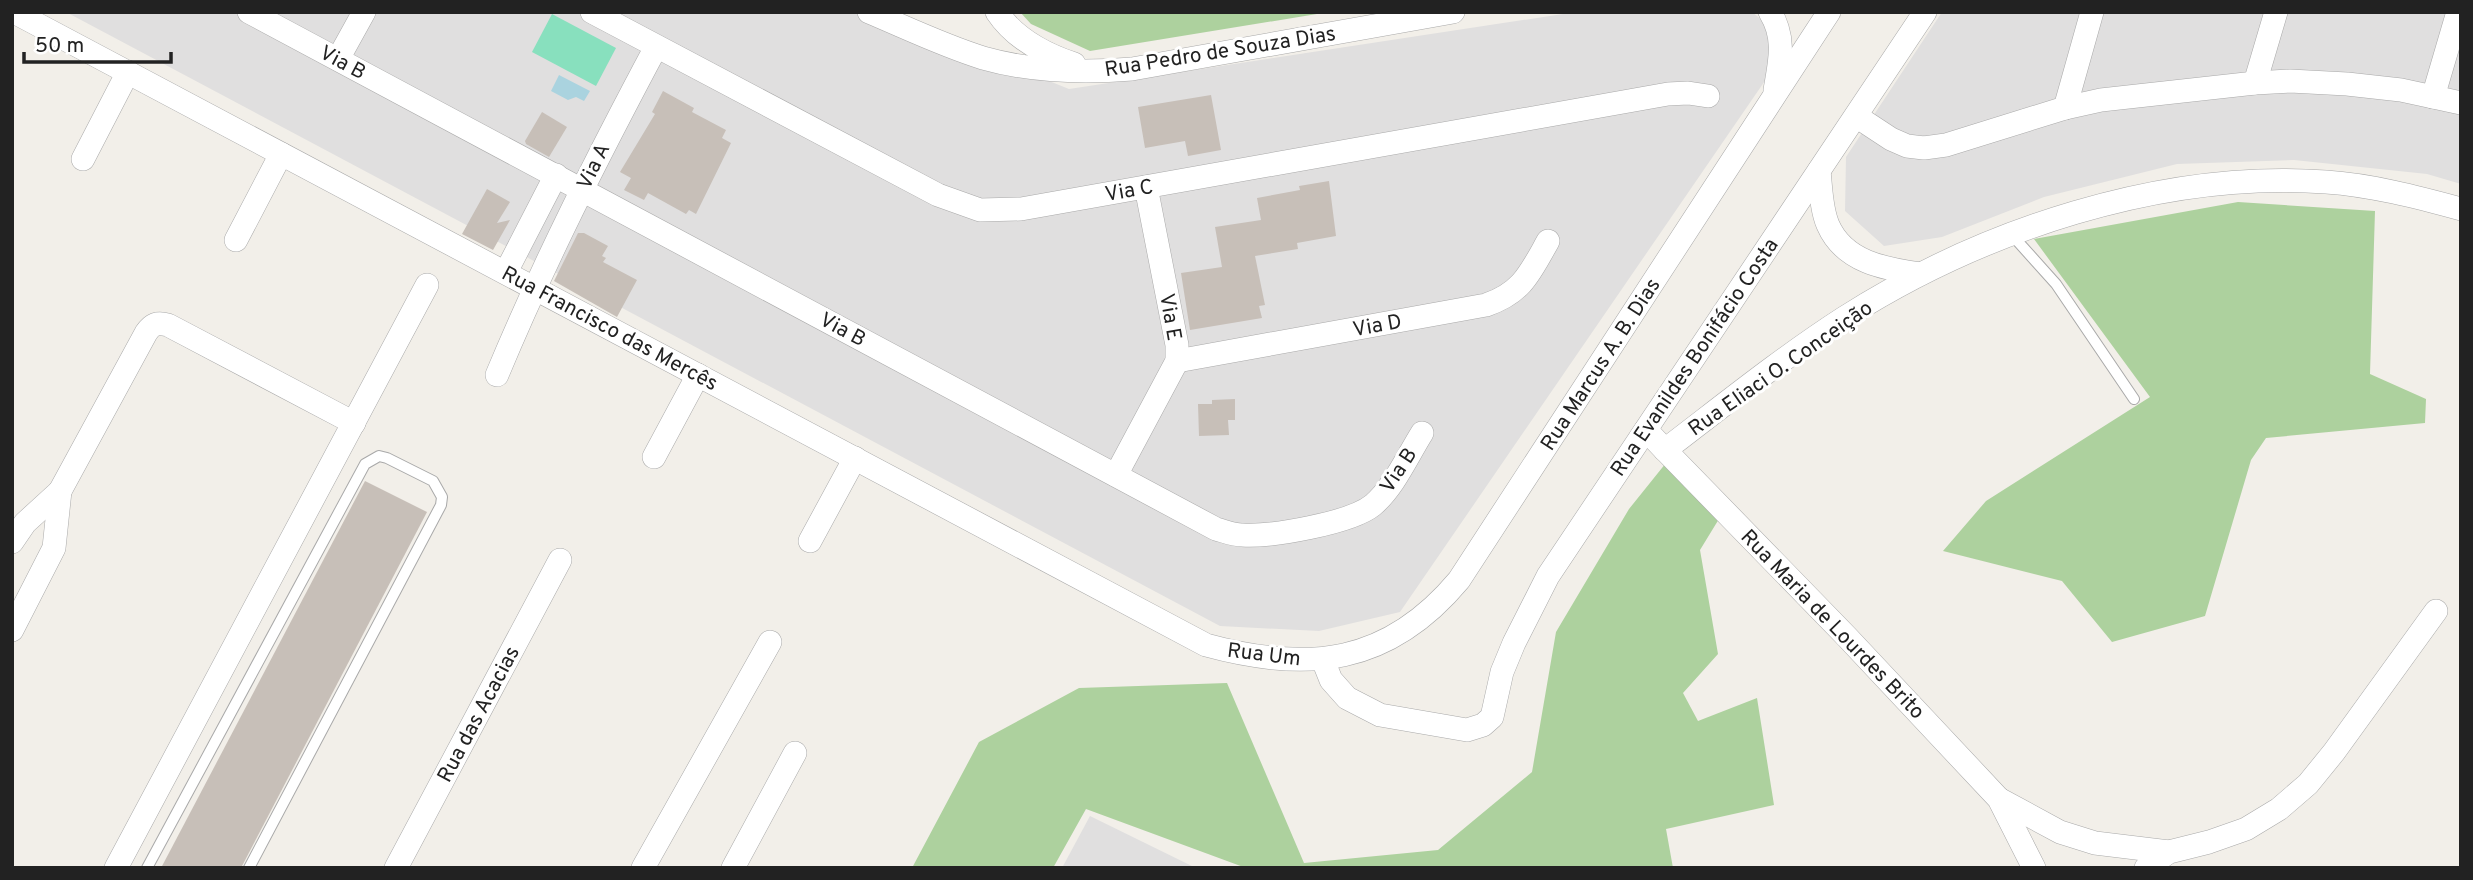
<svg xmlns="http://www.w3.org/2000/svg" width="2473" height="880" font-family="Overpass,sans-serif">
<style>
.residential{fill:#e0dfdf}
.forest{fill:#add19e}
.pitch{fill:#88e0be}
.water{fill:#aad3df}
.building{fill:#c7bfb8}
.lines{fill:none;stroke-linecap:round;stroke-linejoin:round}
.service-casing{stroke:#a9a9a9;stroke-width:12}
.minor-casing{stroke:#a9a9a9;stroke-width:24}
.service{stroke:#fff;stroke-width:10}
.minor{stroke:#fff;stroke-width:23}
.labels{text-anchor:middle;stroke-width:6;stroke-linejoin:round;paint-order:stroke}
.street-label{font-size:21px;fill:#222;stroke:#fff}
</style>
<rect width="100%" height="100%" fill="#f2efe9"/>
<g class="residential">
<path d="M66 12H877L1069 89 1576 12H1752L1768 25 1771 72 1400 612 1319 631 1220 626Z"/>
<path d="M1942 12H2461V184L2427 174 2294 160 2177 164 2044 197 1942 237 1884 246 1845 211 1846 157Z"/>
<path d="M1090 816 1196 868H1062Z"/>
</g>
<g class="forest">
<path d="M1020 12H1329L1090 51 1031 24Z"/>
<path d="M2238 202 2375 211 2370 374 2426 399 2425 423 2266 438 2251 460 2205 616 2112 642 2062 581 1943 551 1986 501 2150 397 2034 239Z"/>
<path d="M1674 453 1722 514 1700 550 1718 654 1683 693 1698 721 1757 698 1774 805 1666 829 1673 868H1246L1086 809 1053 868H912L979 742 1079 688 1227 683 1304 863 1438 850 1532 772 1556 632 1629 509Z"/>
</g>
<path class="pitch" d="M552 14 616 48 596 86 532 52Z"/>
<path class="water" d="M559 75 590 91 584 101 576 97 568 100 551 91Z"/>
<g class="building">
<path d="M663 91 694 108 692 112 726 130 722 138 731 143 696 214 689 210 686 214 648 193 644 200 624 190 631 178 620 172 655 114 652 112Z"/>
<path d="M1211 95 1221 150 1188 156 1185 141 1145 148 1138 107Z"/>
<path d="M542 112 567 127 549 157 526 144 525 141Z"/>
<path d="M1329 181 1336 236 1297 243 1298 249 1255 256 1265 305 1259 306 1262 318 1190 330 1181 273 1222 267 1215 227 1261 220 1257 198 1300 190 1299 186Z"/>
<path d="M487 189 510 202 497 223 510 220 493 250 462 234Z"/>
<path d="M578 233H584L608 246 602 256 606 258 603 262 637 280 617 317 554 281Z"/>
<path d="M1235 399V420H1228L1229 435 1199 436 1198 404H1212V400Z"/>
<path d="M365 481 427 512 241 868H161Z"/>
</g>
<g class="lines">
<defs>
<g id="service">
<path d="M2012 235 2056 284 2134 399"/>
<path d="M147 868 365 464 379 456 387 458 433 481 442 497 441 505 249 868"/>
</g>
<g id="minor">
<path d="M14 12 1206 645C1308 673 1388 665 1459 580L1829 12"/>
<path d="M249 12 1216 529C1224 531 1233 535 1242 535 1271 537 1351 523 1373 505 1394 487 1407 457 1422 433"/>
<path d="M592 12 938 195 980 210 1021 209 1668 94 1688 93 1708 96"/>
<path d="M869 12C907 28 944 46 983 58 1032 72 1082 73 1132 69L1453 12"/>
<path d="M997 12C1015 39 1044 54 1074 64"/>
<path d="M1770 12C1786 38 1780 61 1775 90"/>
<path d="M338 59 364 12"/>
<path d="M2255 83 2276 12"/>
<path d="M2433 97 2458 12"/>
<path d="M2065 108 2092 12"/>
<path d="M1856 116 1891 139 1907 146 1924 148 1946 145 2065 108 2101 100 2255 83 2290 81 2347 84 2401 90 2461 103"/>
<path d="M83 159 128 72"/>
<path d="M1819 171C1821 188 1821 209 1828 225 1844 262 1885 269 1920 274"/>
<path d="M236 240 281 154"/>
<path d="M506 272 556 175"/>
<path d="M1177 361 1486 305C1522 293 1530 273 1548 241"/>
<path d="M497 375C544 262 599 154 656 47"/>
<path d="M1646 430 1665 450C1724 405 1782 358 1844 318 1982 230 2162 170 2326 182 2371 185 2417 197 2461 209"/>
<path d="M1665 450 1847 637 1999 799 2034 868"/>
<path d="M654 457 698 375"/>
<path d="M1116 475 1177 361V345L1146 187"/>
<path d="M810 541 855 458"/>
<path d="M12 542 25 523 60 491 146 333C152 324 157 322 168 325L354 423"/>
<path d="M12 630 54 548 60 491"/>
<path d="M1323 660 1331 680 1347 698 1380 715 1467 730 1483 725 1492 717 1502 672 1514 643 1548 576 1925 12"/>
<path d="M2001 800 2060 832 2095 843 2169 852"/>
<path d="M116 868 427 285"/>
<path d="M396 868 560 560"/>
<path d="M643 868 770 642"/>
<path d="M733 868 795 753"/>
<path d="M2146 868 2169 852 2209 842 2246 829 2279 809 2308 784 2334 752 2436 611"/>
</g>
</defs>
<use href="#service" class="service-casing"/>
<use href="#minor" class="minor-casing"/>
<use href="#service" class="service"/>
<use href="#minor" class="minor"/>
</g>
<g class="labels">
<g class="street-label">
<text transform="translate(1220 51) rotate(-9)" y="7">Rua Pedro de Souza Dias</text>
<text transform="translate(343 62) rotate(28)" y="7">Via B</text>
<text transform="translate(593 166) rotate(-64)" y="7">Via A</text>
<text transform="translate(1129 190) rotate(-10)" y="7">Via C</text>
<text transform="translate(1171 317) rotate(80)" y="7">Via E</text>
<text transform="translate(1377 325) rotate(-10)" y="7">Via D</text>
<text transform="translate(610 328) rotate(28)" y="7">Rua Francisco das Mercês</text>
<text transform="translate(843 329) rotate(28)" y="7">Via B</text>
<text transform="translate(1694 357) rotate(-56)" y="7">Rua Evanildes Bonifácio Costa</text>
<text transform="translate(1600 364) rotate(-57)" y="7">Rua Marcus A. B. Dias</text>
<text transform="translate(1780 368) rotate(-35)" y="7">Rua Eliaci O. Conceição</text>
<text transform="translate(1398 470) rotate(-57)" y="7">Via B</text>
<text transform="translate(1833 624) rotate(46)" y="7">Rua Maria de Lourdes Brito</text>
<text transform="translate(1264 654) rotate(7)" y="7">Rua Um</text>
<text transform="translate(478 714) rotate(-62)" y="7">Rua das Acacias</text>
</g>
</g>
<rect width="2473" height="880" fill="none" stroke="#222222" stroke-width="28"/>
<path d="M24 52v10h147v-10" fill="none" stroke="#222222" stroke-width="3.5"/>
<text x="35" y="52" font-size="21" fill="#222222" stroke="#ffffff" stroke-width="5" paint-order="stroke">50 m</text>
</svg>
